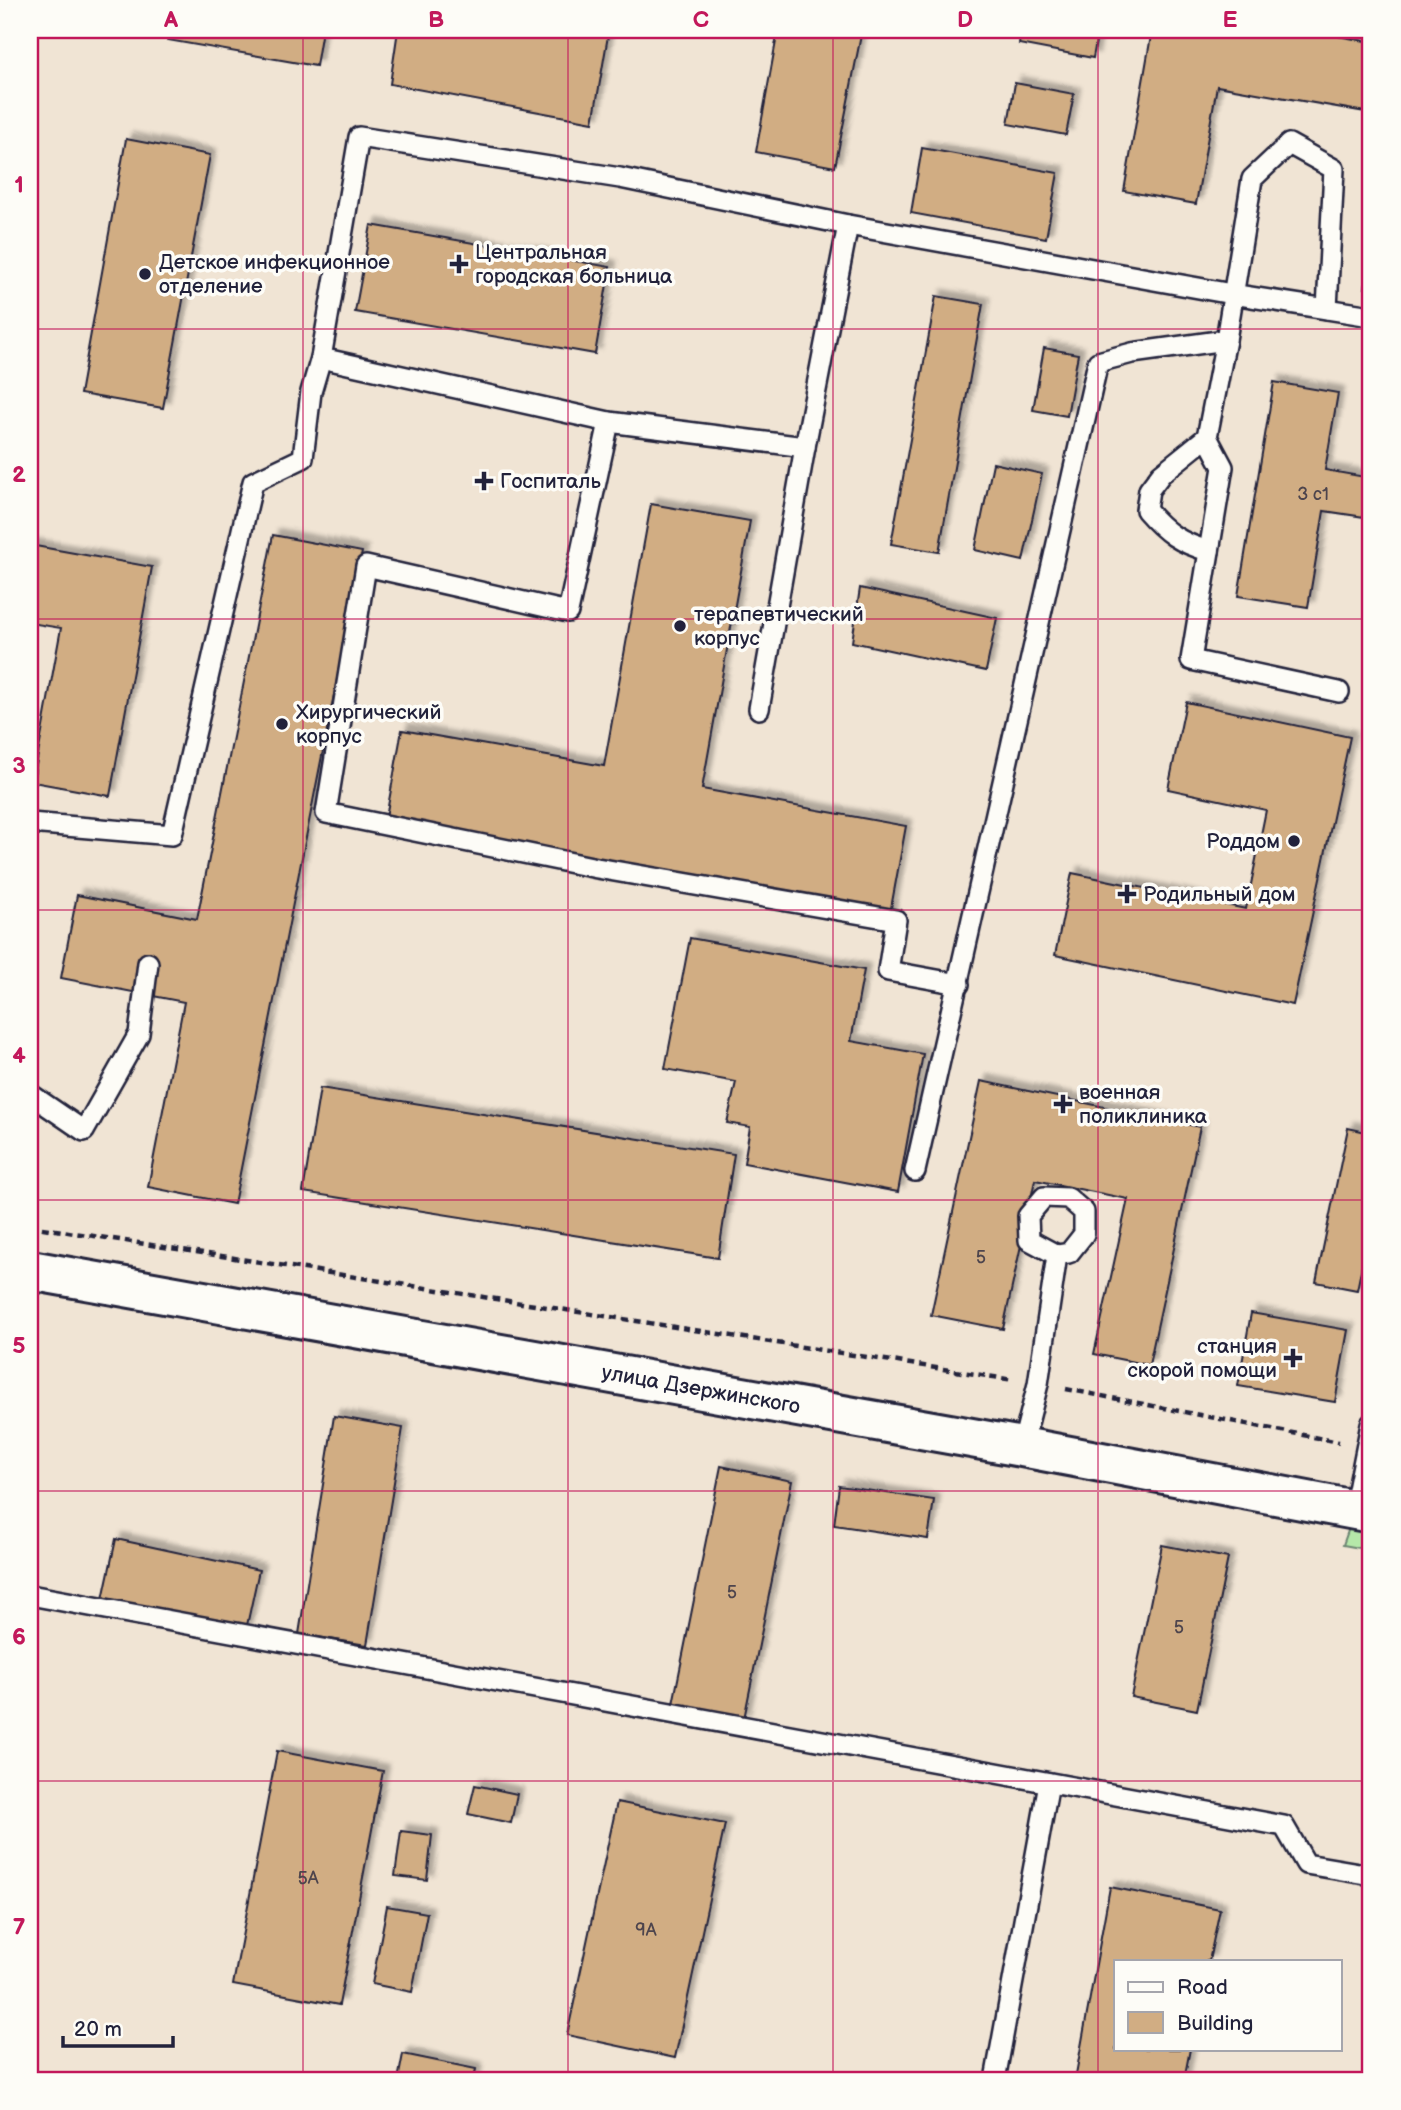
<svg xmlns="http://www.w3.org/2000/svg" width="1401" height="2110" font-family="'Balsamiq Sans',sans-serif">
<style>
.green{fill:#b5e8a9;stroke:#6c8572;stroke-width:2}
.building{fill:#d1ad83;stroke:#22223b;stroke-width:2;filter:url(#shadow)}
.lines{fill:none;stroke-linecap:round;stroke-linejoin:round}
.service-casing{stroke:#22223b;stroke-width:24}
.tertiary-casing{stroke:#22223b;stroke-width:44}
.path{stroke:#22223b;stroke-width:4.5;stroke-dasharray:7 5;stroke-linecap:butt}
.service{stroke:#fdfcf7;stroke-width:19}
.tertiary{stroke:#fdfcf7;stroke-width:38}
.grid{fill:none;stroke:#c2185b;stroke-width:2;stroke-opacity:0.55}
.poi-dot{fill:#22223b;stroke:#fdfcf7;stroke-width:2.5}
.labels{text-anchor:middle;stroke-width:7;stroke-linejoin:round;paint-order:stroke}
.number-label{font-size:18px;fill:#4e454d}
.poi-label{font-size:21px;fill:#22223b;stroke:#fdfcf7;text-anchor:start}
.street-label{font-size:21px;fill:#22223b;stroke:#fdfcf7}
.neatline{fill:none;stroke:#c2185b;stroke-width:2.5}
.grid-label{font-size:23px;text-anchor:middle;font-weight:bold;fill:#c2185b}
</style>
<defs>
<filter id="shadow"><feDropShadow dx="6" dy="-6" stdDeviation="2" flood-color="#0004"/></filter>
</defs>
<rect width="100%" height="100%" fill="#f0e4d4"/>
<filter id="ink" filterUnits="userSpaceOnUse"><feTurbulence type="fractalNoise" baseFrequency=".0143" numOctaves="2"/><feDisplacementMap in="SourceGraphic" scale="14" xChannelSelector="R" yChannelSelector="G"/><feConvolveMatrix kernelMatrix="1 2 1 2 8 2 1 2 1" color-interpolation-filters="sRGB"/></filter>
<g filter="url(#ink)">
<path class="green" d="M1371 1466V1550L1343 1545Z"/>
<g class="building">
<path d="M170 30H322L316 66 168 40Z"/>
<path d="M398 30H609L593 122 390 84Z"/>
<path d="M778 30H862L835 167 756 152Z"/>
<path d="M1021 30H1098L1093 58 1019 44Z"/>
<path d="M1152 30H1304L1371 42V113L1217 86 1196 204 1124 191Z"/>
<path d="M1015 83 1074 94 1066 135 1008 124Z"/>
<path d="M126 139 210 155 163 408 80 394Z"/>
<path d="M922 148 1058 173 1046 238 911 213Z"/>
<path d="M371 225 610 267 595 354 355 312Z"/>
<path d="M1371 256V289L1365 288Z"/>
<path d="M936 296 983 304 939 552 891 544Z"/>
<path d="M1044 348 1078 354 1067 416 1033 410Z"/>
<path d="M1274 382 1338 393 1325 470 1371 478V518L1324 511 1308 607 1238 596Z"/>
<path d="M993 463 1042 474 1023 561 975 550Z"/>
<path d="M651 504 750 521 702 789 906 826 889 919 384 828 402 730 604 766Z"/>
<path d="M273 535 362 552 234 1204 148 1187 184 1002 61 978 77 895 197 919Z"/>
<path d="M30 545 152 567 110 796 33 782 61 628 30 623Z"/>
<path d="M860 588 997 618 986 671 852 642Z"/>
<path d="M1186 702 1350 737 1293 1005 1055 955 1072 873 1246 909 1266 810 1168 789Z"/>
<path d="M690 938 864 970 851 1041 923 1054 898 1192 744 1163 750 1127 727 1123 736 1082 665 1069Z"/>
<path d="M981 1081 1200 1127 1149 1365 1094 1354 1128 1199 1035 1180 1003 1329 931 1315Z"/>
<path d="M320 1088 734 1154 718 1258 303 1192Z"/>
<path d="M1348 1128 1371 1133V1221L1357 1290 1316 1282Z"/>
<path d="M1251 1313 1348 1330 1335 1402 1238 1386Z"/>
<path d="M334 1416 403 1428 367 1645 299 1634Z"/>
<path d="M721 1466 792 1481 744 1719 673 1704Z"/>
<path d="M839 1486 934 1500 928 1539 834 1525Z"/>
<path d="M116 1539 259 1570 246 1630 103 1599Z"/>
<path d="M1162 1545 1228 1558 1197 1710 1131 1697Z"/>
<path d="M277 1751 383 1771 339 2005 233 1985Z"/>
<path d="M475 1785 517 1794 511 1823 468 1814Z"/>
<path d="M617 1802 725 1824 675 2058 567 2035Z"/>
<path d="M401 1831 432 1835 427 1880 395 1876Z"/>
<path d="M1110 1887 1220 1909 1209 1961H1116V2049H1190L1184 2080H1075Z"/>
<path d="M387 1906 427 1913 412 1992 372 1984Z"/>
<path d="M1371 2035V2080H1363Z"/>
<path d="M403 2054 476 2069 474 2080H398Z"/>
</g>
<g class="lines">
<defs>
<g id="service">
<path d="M848 225 805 447 609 422 568 612 366 566 326 813 597 868 896 920 888 971 959 984"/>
<path d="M1327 309 1334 169 1289 144 1252 179 1226 340 1207 437 1223 467 1191 660 1339 692"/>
<path d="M321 358 609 422"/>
<path d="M1207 437 1161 474 1149 490 1146 510C1166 533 1180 543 1209 551"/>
<path d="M759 709 805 447"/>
<path d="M30 823 172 835 253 482 303 458 311 392 321 358 359 137 620 178 848 225 1232 294 1371 316"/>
<path d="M30 1094 84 1131 139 1034 148 963"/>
<path d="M915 1171 1098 362 1132 353 1226 340"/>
<path d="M1022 1447 1038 1384 1057 1255 1029 1240 1028 1216 1044 1197 1068 1198 1084 1212V1234L1069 1253 1057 1255"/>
<path d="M1354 1510 1371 1424"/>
<path d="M30 1595 1284 1826 1306 1864 1371 1875"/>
<path d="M995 2080 1049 1783"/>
</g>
<path id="tertiary" d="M30 1270 1022 1447 1371 1513"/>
</defs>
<use href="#service" class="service-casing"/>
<use href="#tertiary" class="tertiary-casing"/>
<g class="path">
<path d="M30 1226 1013 1380"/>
<path d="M1066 1389 1339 1442"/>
</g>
<use href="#service" class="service"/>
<use href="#tertiary" class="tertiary"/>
</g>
</g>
<path class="grid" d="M303 30V2080M568 30V2080M833 30V2080M1098 30V2080M30 329H1371M30 619H1371M30 910H1371M30 1200H1371M30 1491H1371M30 1781H1371"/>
<g class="poi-dot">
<path d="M455.5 253.5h7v7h7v7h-7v7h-7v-7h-7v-7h7z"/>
<circle cx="145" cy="274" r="7"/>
<path d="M480.5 470.5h7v7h7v7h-7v7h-7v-7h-7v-7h7z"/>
<circle cx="680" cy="626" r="7"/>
<circle cx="282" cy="724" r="7"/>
<circle cx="1294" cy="841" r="7"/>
<path d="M1123.5 883.5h7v7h7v7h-7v7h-7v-7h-7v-7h7z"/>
<path d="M1059.5 1093.5h7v7h7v7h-7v7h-7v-7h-7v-7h7z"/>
<path d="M1289.5 1347.5h7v7h7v7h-7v7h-7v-7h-7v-7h7z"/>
</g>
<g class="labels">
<g class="number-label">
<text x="1313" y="500">3 с1</text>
<text x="981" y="1263">5</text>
<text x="732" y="1598">5</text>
<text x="1179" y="1633">5</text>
<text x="308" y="1884">5А</text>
<text x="646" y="1936">9А</text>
</g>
<g class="poi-label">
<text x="475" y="259">Центральная<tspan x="475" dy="24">городская больница</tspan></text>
<text x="159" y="269">Детское инфекционное<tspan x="159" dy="24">отделение</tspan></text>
<text x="500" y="488">Госпиталь</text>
<text x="694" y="621">терапевтический<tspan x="694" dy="24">корпус</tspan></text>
<text x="296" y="719">Хирургический<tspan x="296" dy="24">корпус</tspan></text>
<text x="1280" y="848" text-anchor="end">Роддом</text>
<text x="1143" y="901">Родильный дом</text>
<text x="1079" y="1099">военная<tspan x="1079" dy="24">поликлиника</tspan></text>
<text x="1277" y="1353" text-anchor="end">станция<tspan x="1277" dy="24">скорой помощи</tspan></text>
</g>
<g class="street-label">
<text transform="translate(701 1389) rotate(10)" y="7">улица Дзержинского</text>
</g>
</g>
<rect width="1401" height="2110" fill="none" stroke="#fdfcf7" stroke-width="77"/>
<rect x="1114" y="1960" width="228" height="91" fill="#fdfcf7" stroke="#a5a5ac" stroke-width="2"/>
<rect x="1128" y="1982" width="35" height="10" fill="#fdfcf7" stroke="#a5a5ac" stroke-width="2"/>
<text x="1177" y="1994" font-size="21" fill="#22223b">Road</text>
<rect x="1128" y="2012" width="35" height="21" fill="#d1ad83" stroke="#a5a5ac" stroke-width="2"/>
<text x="1177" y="2030" font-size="21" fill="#22223b">Building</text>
<path d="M63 2036v10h110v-10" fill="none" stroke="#22223b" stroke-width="3.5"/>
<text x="74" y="2036" font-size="21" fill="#22223b" stroke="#fdfcf7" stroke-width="5" paint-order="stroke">20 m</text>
<rect x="38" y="38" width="1324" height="2034" class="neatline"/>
<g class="grid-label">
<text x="171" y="27">A</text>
<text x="436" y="27">B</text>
<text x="701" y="27">C</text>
<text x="965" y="27">D</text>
<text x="1230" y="27">E</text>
<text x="19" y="192">1</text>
<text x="19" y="482">2</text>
<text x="19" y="773">3</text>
<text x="19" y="1063">4</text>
<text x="19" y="1353">5</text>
<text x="19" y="1644">6</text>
<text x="19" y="1934">7</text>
</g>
</svg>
